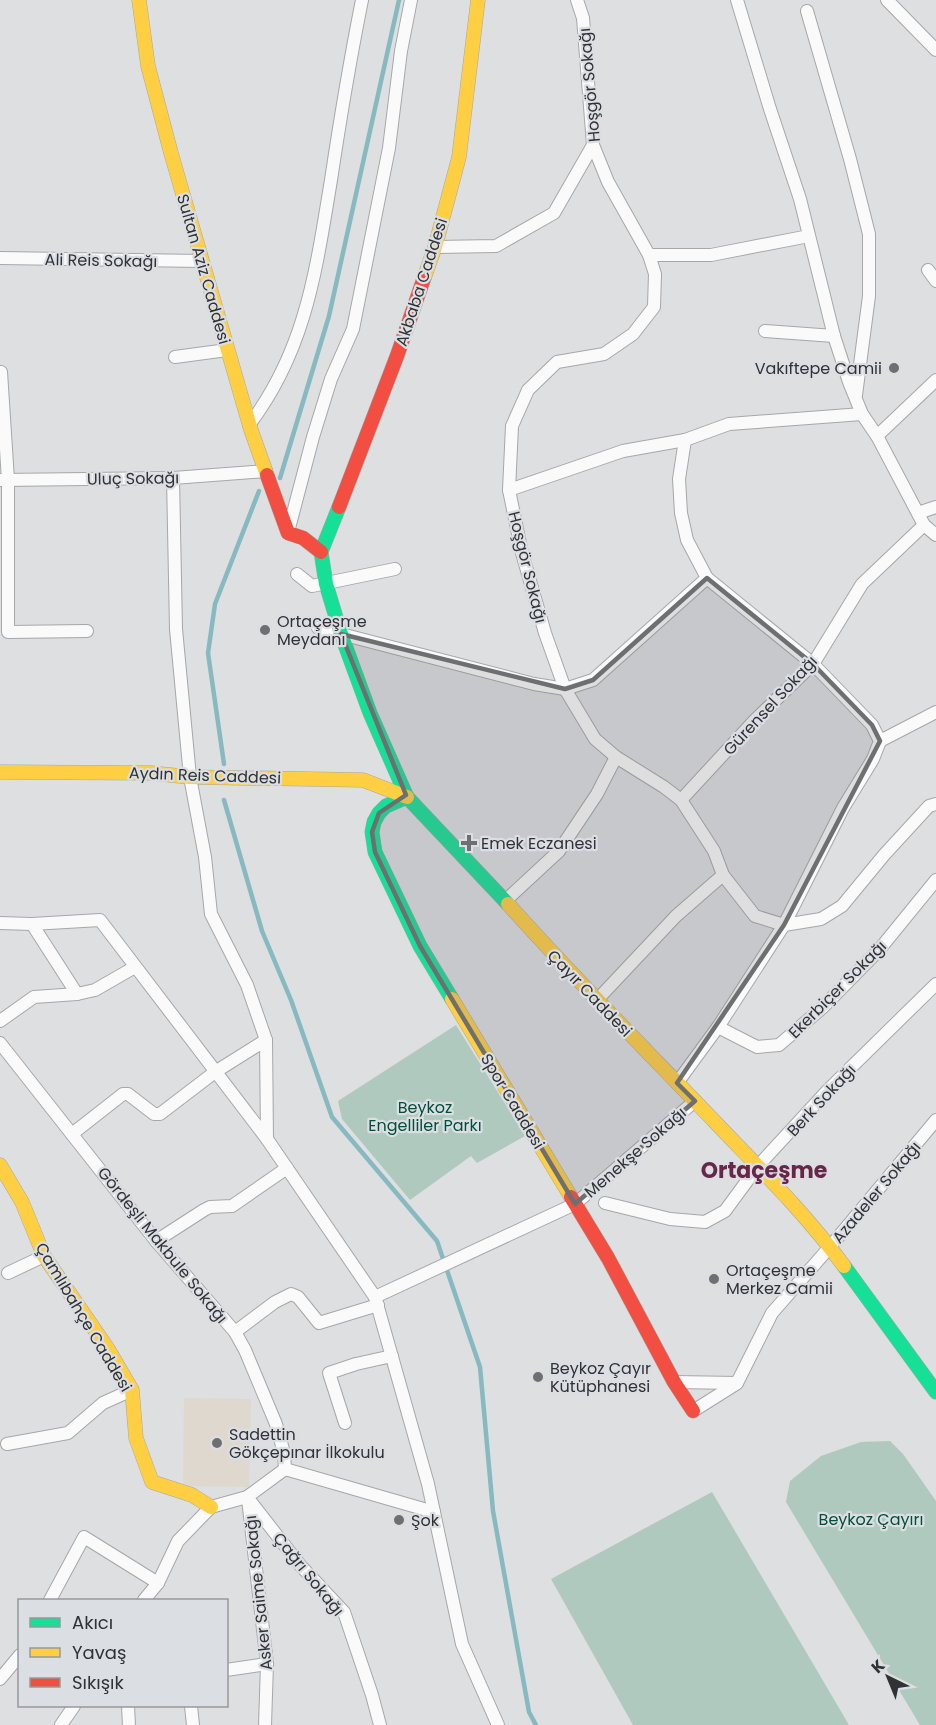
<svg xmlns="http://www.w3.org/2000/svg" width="936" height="1725" font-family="Poppins,sans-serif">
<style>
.education{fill:#dfd8ce}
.green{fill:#afc9be}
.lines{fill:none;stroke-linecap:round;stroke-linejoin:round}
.stream{stroke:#87b9c1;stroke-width:4.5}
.street-casing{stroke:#a6a7a9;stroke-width:14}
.fast-casing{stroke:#a6a7a9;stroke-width:15}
.slow-casing{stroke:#a6a7a9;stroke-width:15}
.jam-casing{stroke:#a6a7a9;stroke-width:15}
.street{stroke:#fafafa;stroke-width:12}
.fast{stroke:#16e098;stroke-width:14}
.slow{stroke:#ffcf43;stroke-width:14}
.jam{stroke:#f24e42;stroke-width:14}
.marked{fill:#6d6f71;fill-opacity:0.2;stroke:#6d6f71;stroke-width:4.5;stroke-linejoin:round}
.poi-dot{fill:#6d6f71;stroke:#dbdee3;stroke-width:2}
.labels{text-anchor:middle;stroke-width:4.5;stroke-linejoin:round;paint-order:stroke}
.street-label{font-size:16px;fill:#303234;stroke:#dbdee3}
.poi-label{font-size:16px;fill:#303234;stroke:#dbdee3;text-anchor:start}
.park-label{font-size:16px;fill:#005037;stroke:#dbdee3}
.district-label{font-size:22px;font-weight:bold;fill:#682748;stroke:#dbdee3}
</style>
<rect width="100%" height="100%" fill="#dddfe1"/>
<path class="education" d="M184 1398 251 1399 249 1487 183 1486Z"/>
<g class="green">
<path d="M456 1025 525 1136 477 1163 471 1156 410 1200 342 1119 338 1101Z"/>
<path d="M890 1441 903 1454 936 1501V1725H920L786 1502 790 1481 821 1456 861 1442Z"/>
<path d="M712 1492 849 1725H633L551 1579Z"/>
</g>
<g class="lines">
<g class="stream">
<path d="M280 478 329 316 399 0"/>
<path d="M224 764 208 653 215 604 259 491"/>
<path d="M224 800 262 931 291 1000 332 1117 437 1241 480 1367 493 1511 529 1712 536 1725"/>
</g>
<defs>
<g id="street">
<path d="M577 0 583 18 593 145 608 182 649 255 655 274 654 307 633 334 604 354 557 362 528 390 512 426 509 490 522 553 545 633 565 689 595 739 616 757 664 787 681 800 714 851 723 875 755 916 784 925 821 919 842 906 884 855 929 806 936 804"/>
<path d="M737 0 770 109 800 199 834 336 849 382 862 414 877 436 924 525 936 535"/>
<path d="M887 0 936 50"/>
<path d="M807 11 850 159 869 234V296L856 395"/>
<path d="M435 247 496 246 554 213 593 145"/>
<path d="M649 255H711L809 236"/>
<path d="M0 258 202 261"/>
<path d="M928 270 936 281"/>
<path d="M765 331 834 336"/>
<path d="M175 357 227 350"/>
<path d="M1 372 8 480V632L87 631"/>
<path d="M249 425C306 350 316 270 331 180 340 120 350 60 362 0"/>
<path d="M877 436 936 380"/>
<path d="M173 478 176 629 190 777 205 857 211 914 247 985 266 1040 267 1139"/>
<path d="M1 480 173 478 266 471"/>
<path d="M509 490 623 451 685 440 729 424 862 414"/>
<path d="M918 513 936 507"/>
<path d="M288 532 313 437 331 379 353 329 389 148 401 51 411 0"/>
<path d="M297 574 312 586 395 569"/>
<path d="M318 628 534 684 565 689 593 680 707 578"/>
<path d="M880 741 936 712"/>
<path d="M681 800 754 721 813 664 862 584 924 525"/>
<path d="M505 901 559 851 597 794 616 757"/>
<path d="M0 923 32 924 100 920 267 1139 375 1297 428 1484 462 1644 498 1725"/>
<path d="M32 924 77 994"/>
<path d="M597 1000 676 916 723 875"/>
<path d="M0 1021 34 997 77 994 95 990 135 967"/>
<path d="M718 1027 757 1047 779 1045 822 1008 879 950 936 880"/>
<path d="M0 1043 156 1241 235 1332 245 1350 276 1424 284 1453 285 1469"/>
<path d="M677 1083 718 1027 784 925 843 808 873 759 880 741 872 725 813 664 707 578 687 540 681 513 679 479 685 440"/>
<path d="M72 1134 123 1094H128L154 1114H160L215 1072 266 1040"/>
<path d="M605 1203 670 1219 705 1222 725 1211 758 1166 828 1090 936 984"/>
<path d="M156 1241 204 1210 210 1207 232 1206 287 1168"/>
<path d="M8 1273 44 1256"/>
<path d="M375 1297 575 1204 695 1101"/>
<path d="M235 1332 275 1302 291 1294 298 1297 319 1323 378 1305"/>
<path d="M674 1382 737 1383"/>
<path d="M737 1383 772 1313 835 1241 936 1120"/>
<path d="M693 1411 736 1384"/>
<path d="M345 1423 329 1373 356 1364 392 1356"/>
<path d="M7 1444 68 1433 103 1403 132 1390"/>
<path d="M285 1469 434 1512"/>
<path d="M247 1497 300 1565 344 1612 372 1695 380 1725"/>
<path d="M248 1499 267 1664 265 1725"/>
<path d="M50 1600 84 1537 158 1583"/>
<path d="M144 1600 158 1583 178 1541 211 1507 247 1497 285 1469"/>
<path d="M226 1670 267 1664"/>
<path d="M0 1679 20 1655"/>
<path d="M128 1706 129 1725"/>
<path d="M191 1706 193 1725"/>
<path d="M61 1725 74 1706"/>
</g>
<g id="fast">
<path d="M339 507 321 552 326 584 341 634 370 713 407 797 508 904"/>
<path d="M407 797 386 806 379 813 374 822 372 832 375 852 420 946 452 999"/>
<path d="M844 1266 936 1392"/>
</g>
<g id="slow">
<path d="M139 0 148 66 171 153 251 430 267 475"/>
<path d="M424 278 435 247 459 157 478 0"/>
<path d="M0 772 151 773 190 777 363 780 407 797"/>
<path d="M508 904C575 979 646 1050 716 1123 760 1169 806 1214 844 1266"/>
<path d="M452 999 571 1197"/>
<path d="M0 1165 22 1202 44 1256 108 1349 132 1390 136 1438 152 1482 192 1495 211 1507"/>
</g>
<g id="jam">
<path d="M267 475 288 533 303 538 321 552"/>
<path d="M339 507 397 356 424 278"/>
<path d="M571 1197 608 1258 674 1382 693 1411"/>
</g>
</defs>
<use href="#street" class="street-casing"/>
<use href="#fast" class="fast-casing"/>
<use href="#slow" class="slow-casing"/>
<use href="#jam" class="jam-casing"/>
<use href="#street" class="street"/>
<use href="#fast" class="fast"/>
<use href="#slow" class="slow"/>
<use href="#jam" class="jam"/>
</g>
<path class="marked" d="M707 578 813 664 872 725 880 741 784 925 677 1083 695 1101 575 1204 420 946 375 852 372 832 379 813 406 795 341 634 565 689 593 680Z"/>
<g class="poi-dot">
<circle cx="894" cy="368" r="6"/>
<circle cx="265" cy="630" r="6"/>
<path d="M466 834h6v6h6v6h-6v6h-6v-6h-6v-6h6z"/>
<circle cx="714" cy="1279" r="6"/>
<circle cx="538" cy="1377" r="6"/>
<circle cx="217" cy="1443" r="6"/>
<circle cx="399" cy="1520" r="6"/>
</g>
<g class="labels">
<g class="street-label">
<text transform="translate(589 85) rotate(-95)" y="6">Hoşgör Sokağı</text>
<text transform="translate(101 260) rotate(1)" y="6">Ali Reis Sokağı</text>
<text transform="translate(204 269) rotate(74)" y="6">Sultan Aziz Caddesi</text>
<text transform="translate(421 282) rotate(-72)" y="6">Akbaba Caddesi</text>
<text transform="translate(133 478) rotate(-1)" y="6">Uluç Sokağı</text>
<text transform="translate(528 567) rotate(76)" y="6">Hoşgör Sokağı</text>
<text transform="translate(770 705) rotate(-47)" y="6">Gürensel Sokağı</text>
<text transform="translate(205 775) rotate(2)" y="6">Aydın Reis Caddesi</text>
<text transform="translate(837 989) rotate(-45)" y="6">Ekerbiçer Sokağı</text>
<text transform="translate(590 993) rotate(46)" y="6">Çayır Caddesi</text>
<text transform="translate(821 1100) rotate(-47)" y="6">Berk Sokağı</text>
<text transform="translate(513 1101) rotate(59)" y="6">Spor Caddesi</text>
<text transform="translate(635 1152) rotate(-41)" y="6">Menekşe Sokağı</text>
<text transform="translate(876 1192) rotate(-50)" y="6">Azadeler Sokağı</text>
<text transform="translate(163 1245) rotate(51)" y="6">Gördeşli Makbule Sokağı</text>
<text transform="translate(84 1317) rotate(59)" y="6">Çamlıbahçe Caddesi</text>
<text transform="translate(309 1574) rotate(51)" y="6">Çağrı Sokağı</text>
<text transform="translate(258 1593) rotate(-96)" y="6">Asker Saime Sokağı</text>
</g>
<g class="poi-label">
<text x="882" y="374" text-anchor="end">Vakıftepe Camii</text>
<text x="277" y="627">Ortaçeşme<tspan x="277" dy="18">Meydanı</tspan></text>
<text x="481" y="849">Emek Eczanesi</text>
<text x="726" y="1276">Ortaçeşme<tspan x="726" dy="18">Merkez Camii</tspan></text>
<text x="550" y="1374">Beykoz Çayır<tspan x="550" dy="18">Kütüphanesi</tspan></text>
<text x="229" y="1440">Sadettin<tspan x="229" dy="18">Gökçepınar İlkokulu</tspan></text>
<text x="411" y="1526">Şok</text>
</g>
<g class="park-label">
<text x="425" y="1113">Beykoz<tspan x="425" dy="18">Engelliler Parkı</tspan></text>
<text x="871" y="1525">Beykoz Çayırı</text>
</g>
<g class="district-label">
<text x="764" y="1178">Ortaçeşme</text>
</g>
</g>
<rect x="18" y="1599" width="210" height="108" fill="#dbdee3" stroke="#97999d" stroke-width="1.5"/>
<rect x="30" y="1618" width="30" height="9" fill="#16e098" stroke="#97999d" stroke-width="1.5"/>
<text x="72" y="1629" font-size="18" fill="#303234">Akıcı</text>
<rect x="30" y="1648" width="30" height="9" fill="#ffcf43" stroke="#97999d" stroke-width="1.5"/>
<text x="72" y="1659" font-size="18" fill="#303234">Yavaş</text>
<rect x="30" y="1678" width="30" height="9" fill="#f24e42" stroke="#97999d" stroke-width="1.5"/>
<text x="72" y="1689" font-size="18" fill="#303234">Sıkışık</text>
<g transform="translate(888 1677) rotate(317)" stroke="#dbdee3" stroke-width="4.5" paint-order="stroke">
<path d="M0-4.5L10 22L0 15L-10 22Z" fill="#303234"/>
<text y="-9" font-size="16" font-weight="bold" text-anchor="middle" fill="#303234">K</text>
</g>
</svg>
